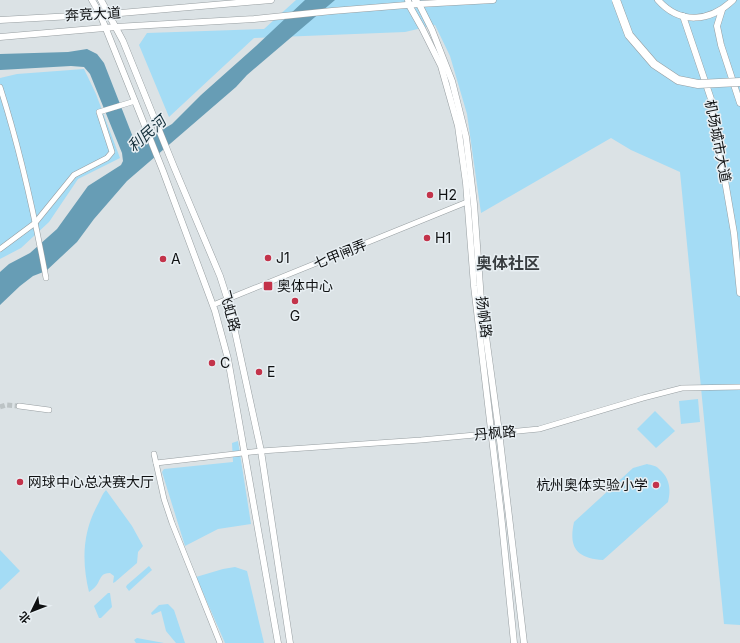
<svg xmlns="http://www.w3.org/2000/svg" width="740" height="643" font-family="Inter,'Noto Sans SC',sans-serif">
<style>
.green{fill:#a4dcf5}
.water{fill:#679db5}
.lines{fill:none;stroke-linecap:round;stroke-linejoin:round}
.minor-tunnel{stroke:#bcc3c5;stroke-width:5;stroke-dasharray:5 2.5;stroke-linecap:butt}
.minor-casing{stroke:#979ea1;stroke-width:6}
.major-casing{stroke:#979ea1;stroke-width:7}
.minor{stroke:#fff;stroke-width:5}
.major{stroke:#fff;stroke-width:6}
.highway-bridge-casing{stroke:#979ea1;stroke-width:9;stroke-linecap:butt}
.highway-bridge{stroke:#fff;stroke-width:8}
.poi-dot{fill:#c3334a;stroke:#e8eff3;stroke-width:1.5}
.labels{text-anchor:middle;stroke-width:3;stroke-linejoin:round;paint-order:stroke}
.street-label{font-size:14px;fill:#0f1112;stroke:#e8eff3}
.poi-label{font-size:14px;fill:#0f1112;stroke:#e8eff3;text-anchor:start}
.water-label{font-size:15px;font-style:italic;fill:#142f3a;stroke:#e8eff3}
.quarter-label{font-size:16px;font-weight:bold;fill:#373c3f;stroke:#e8eff3}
</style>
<rect width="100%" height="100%" fill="#dbe2e5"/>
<g class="green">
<path d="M296 0H740V625L724 624 680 172 631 150 611 138 481 213 467 114 450 56 435 25 405 32 254 38 169 117 139 45 147 33 264 29Z"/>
<path d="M84 69 96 94 120 158 78 179 49 222 21 248 0 259V78L17 74Z"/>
<path d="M698 399 700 422 681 424 679 401Z"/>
<path d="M655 411 675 431 656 448 637 429Z"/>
<path d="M238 441 251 524 218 529 185 546 162 472 164 469 233 462 232 443Z"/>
<path d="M647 464C651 465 657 466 659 469 670 478 671 490 668 502L603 560C578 558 568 549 574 522L633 468Z"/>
<path d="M106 490 132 526 143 546 138 552 137 563 115 582 113 583 114 576 110 573C102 573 101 577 98 583 96 587 92 590 89 592 82 563 82 534 97 506 100 501 102 494 106 490Z"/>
<path d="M0 550 20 571 0 590Z"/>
<path d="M149 566 152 570 129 591 126 587 127 585Z"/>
<path d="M235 567 247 571 264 643H225L196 577 223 569Z"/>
<path d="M108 593H110L112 607 101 618H99L94 606Z"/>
<path d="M168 604 174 610 185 643H176L166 631 161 611 152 615 151 613 159 605Z"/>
<path d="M137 638 164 643H136L134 640Z"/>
</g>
<path class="water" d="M305 0H335L247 75 236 87 127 181 94 219 77 242 46 271 33 276 20 286 0 305V272L9 264 30 253 57 229 88 186 121 165 123 161 122 153 90 74 84 67 71 66 0 70V54L68 52 87 49 97 54 104 63 136 145 172 124 201 95 256 46Z"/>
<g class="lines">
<path class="minor-tunnel" d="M0 407 6 405 19 406"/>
<defs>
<g id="minor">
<path d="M0 87C20 149 34 213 46 278"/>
<path d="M0 249 35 223 74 175 107 158 112 152 99 112 135 101"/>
<path d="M213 305 467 202"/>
<path d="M19 406 49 410"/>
<path d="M154 454 164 499 172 523 220 643"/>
<path d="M156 463 261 451 421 440 539 429 643 398 682 388 740 387"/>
</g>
<g id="major">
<path d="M92 0 100 14 163 171 215 311 228 359 278 643"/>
<path d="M101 0 123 41 174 167 220 276 229 304 261 451 290 643"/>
<path d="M408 0 409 5 422 28 441 66 458 126 466 183 474 286 501 514 514 643"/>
<path d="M415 0 419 4 432 30 452 81 466 137 474 204 481 300 499 432 524 643"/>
<path d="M658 0C680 25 710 22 733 0"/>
<path d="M722 10 717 26 721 45 740 103"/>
<path d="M683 16 711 99 734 233 740 293"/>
<path d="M0 20 109 14 271 0"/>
<path d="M0 37 116 27 254 19 332 11 419 4 493 0"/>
</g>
</defs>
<use href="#minor" class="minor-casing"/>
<use href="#major" class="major-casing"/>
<use href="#minor" class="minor"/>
<use href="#major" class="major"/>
<defs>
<path id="highway-bridge" d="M616 0 629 35 654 64 678 80 698 84 740 82"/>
</defs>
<use href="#highway-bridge" class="highway-bridge-casing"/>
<use href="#highway-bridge" class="highway-bridge"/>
</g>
<g class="poi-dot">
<circle cx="430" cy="195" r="4"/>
<circle cx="427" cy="238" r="4"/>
<circle cx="268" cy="258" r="4"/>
<circle cx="163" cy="259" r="4"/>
<rect x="263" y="281" width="10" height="10" rx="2"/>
<circle cx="295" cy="301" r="4"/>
<circle cx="212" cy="363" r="4"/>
<circle cx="259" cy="372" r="4"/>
<circle cx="20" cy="482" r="4"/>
<circle cx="656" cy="485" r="4"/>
</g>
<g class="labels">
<g class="street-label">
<text transform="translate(93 14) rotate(-3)" y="5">奔竞大道</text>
<text transform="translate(718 141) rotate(79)" y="5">机场城市大道</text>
<text transform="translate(340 254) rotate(-22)" y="5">七甲闸弄</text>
<text transform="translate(230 311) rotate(75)" y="5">飞虹路</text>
<text transform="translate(484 317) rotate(83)" y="5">扬帆路</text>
<text transform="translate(495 433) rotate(-5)" y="5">丹枫路</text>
</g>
<g class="poi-label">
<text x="438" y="200">H2</text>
<text x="435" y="243">H1</text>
<text x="276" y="263">J1</text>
<text x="171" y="264">A</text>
<text x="277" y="291">奥体中心</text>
<text x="295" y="321" text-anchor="middle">G</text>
<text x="220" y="368">C</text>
<text x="267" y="377">E</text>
<text x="28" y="487">网球中心总决赛大厅</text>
<text x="648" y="490" text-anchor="end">杭州奥体实验小学</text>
</g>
<g class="water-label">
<text transform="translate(147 134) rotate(-42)" y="5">利民河</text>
</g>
<g class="quarter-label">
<text x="508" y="269">奥体社区</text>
</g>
</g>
<g transform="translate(32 611) rotate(227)" stroke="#e8eff3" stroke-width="3" paint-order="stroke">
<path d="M0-3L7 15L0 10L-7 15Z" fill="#0f1112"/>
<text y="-6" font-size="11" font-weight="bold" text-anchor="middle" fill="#0f1112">北</text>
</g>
</svg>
